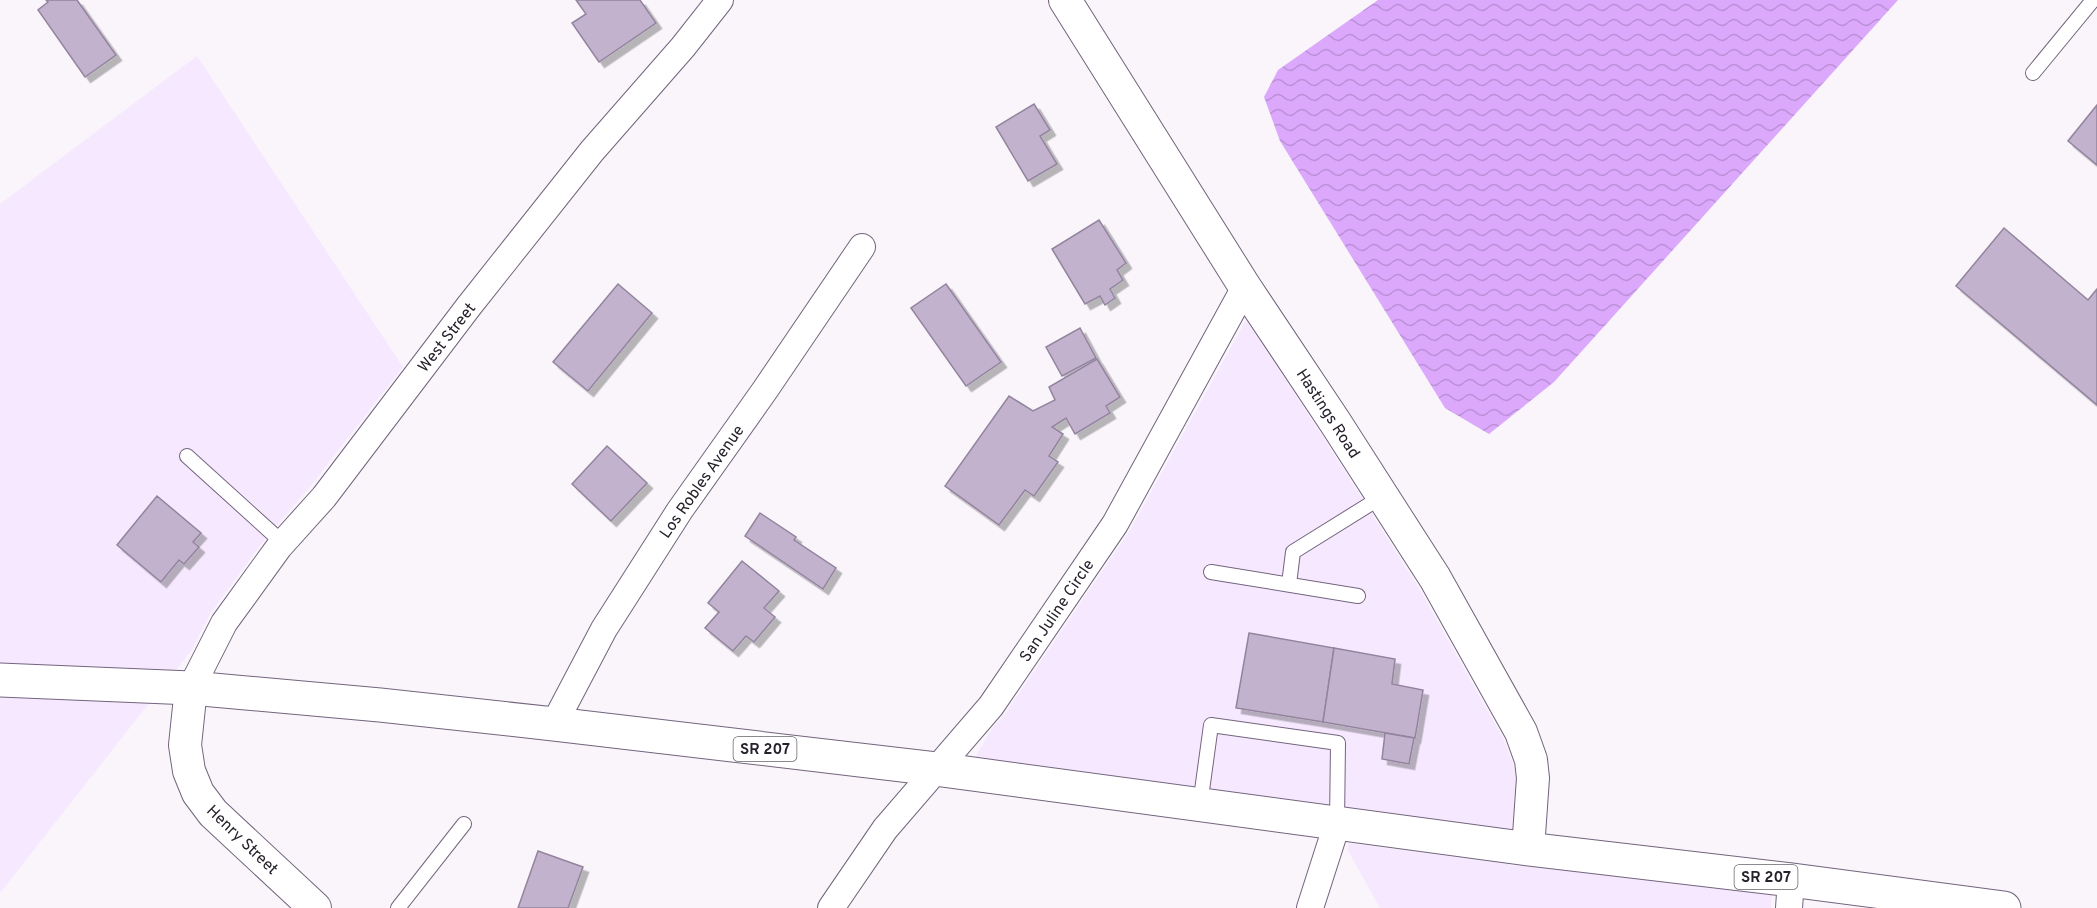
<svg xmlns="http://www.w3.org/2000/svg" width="2097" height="908" font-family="Overpass,sans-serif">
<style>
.built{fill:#f6e9ff}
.water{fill:url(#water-waves)}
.building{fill:#c2b2ce;stroke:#93849e;stroke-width:1.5;filter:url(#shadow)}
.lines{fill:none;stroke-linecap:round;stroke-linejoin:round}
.service-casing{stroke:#73647d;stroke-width:16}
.minor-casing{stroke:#73647d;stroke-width:28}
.tertiary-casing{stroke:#73647d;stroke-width:34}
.trunk-casing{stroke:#73647d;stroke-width:35}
.service{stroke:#fff;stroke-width:14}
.minor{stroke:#fff;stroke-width:26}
.tertiary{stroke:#fff;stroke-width:32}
.trunk{stroke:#fff;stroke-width:33}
.labels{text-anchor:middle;stroke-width:5;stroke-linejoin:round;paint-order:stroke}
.shield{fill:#fff;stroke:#68646b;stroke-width:1.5}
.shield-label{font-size:15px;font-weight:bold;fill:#27212b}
.street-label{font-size:16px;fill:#27212b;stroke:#fff}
</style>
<defs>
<pattern id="water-waves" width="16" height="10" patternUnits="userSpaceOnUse" patternTransform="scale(1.5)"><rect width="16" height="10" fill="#dba8fc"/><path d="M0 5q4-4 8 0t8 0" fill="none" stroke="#bc90d8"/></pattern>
<filter id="shadow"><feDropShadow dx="5.5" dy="5.5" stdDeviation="0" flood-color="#0004"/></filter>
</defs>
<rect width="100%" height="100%" fill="#f9f5fb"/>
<g class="built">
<path d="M197 56 403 367 310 487 265 539 210 614 191 651 175 671 0 664V204Z"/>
<path d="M1246 320 1320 432 1419 588 1504 740 1514 766 1516 780 1512 830 975 757 993 727 1004 715 1130 530Z"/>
<path d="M0 697 149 703 0 893Z"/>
<path d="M1349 843 1509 864 1510 866H1525L1772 894 1771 908H1380L1347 849Z"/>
</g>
<path class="water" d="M1378 0H1898L1554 382 1489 434 1445 408 1280 141 1264 97 1278 70Z"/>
<g class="building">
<path d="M46 0H77L116 55 85 77 38 10 48 2Z"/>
<path d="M576 0H640L656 23 599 62 572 23 586 14Z"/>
<path d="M1034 104 1050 130 1040 136 1057 164 1028 181 996 127Z"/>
<path d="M2097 105V165L2068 141Z"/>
<path d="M1099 220 1126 263 1117 270 1123 280 1110 289 1115 298 1105 305 1100 296 1085 304 1052 249Z"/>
<path d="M2004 228 2088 300 2097 289V405L1956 286Z"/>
<path d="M618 284 652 313 588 391 553 362Z"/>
<path d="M946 284 1001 362 966 386 911 308Z"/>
<path d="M1080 328 1096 358 1062 376 1046 347Z"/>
<path d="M1097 359 1120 397 1106 406 1110 413 1075 434 1066 418 1052 427 1063 434 1049 456 1058 462 1034 496 1025 490 999 525 945 486 1009 396 1033 411 1055 400 1049 387Z"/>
<path d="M607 446 647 483 611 521 572 484Z"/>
<path d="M157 496 201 533 193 542 199 547 184 564 179 560 161 582 117 545Z"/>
<path d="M760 513 796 537 794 540 836 568 823 589 745 536Z"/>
<path d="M742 561 779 591 764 608 775 617 754 642 746 636 733 651 705 628 719 612 708 603Z"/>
<path d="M1249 633 1334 648 1323 722 1236 708Z"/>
<path d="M1334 648 1395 659 1392 684 1423 690 1415 738 1323 722Z"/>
<path d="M1385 733 1414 738 1409 764 1382 759Z"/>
<path d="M538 851 583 867 568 908H518Z"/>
</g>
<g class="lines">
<defs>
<g id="service">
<path d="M2033 73 2093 0"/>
<path d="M187 456 283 543"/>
<path d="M1211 572 1358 596"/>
<path d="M1289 584 1293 552 1383 496"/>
<path d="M1200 805 1211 725 1338 743 1337 824"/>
<path d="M398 908 464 824"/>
</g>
<g id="minor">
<path d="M191 688 224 623 279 547 324 497 469 306 592 151 683 47 720 0"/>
<path d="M554 724 604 629 680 510 765 390 862 247"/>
<path d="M831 908 885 829 991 706 1115 524 1245 287"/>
<path d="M1310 908 1337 824"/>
<path d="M1789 908 1791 880"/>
</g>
<g id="tertiary">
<path d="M1065 0 1245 287 1335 422 1435 578 1521 732 1531 760 1533 778 1528 849"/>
<path d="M191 688 185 745 189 771 198 793 213 813 315 908"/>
</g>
<path id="trunk" d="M0 680 191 688 380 705 554 724 936 769 1528 849 1791 880 2004 908"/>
</defs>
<use href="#service" class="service-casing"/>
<use href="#minor" class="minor-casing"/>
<use href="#tertiary" class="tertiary-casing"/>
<use href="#trunk" class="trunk-casing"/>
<use href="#service" class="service"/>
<use href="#minor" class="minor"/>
<use href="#tertiary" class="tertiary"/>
<use href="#trunk" class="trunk"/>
</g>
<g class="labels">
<g class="shield">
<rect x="733.5" y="737" width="63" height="24" rx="4.5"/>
<rect x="1734.5" y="865" width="63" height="24" rx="4.5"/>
</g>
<g class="shield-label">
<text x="765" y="754">SR 207</text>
<text x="1766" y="882">SR 207</text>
</g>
<g class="street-label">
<text transform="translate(446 337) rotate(-52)" y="6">West Street</text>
<text transform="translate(1329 413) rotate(57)" y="6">Hastings Road</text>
<text transform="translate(701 481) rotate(-55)" y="6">Los Robles Avenue</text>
<text transform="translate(1056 610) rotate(-56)" y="6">San Juline Circle</text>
<text transform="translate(243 839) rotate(44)" y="6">Henry Street</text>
</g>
</g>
</svg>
